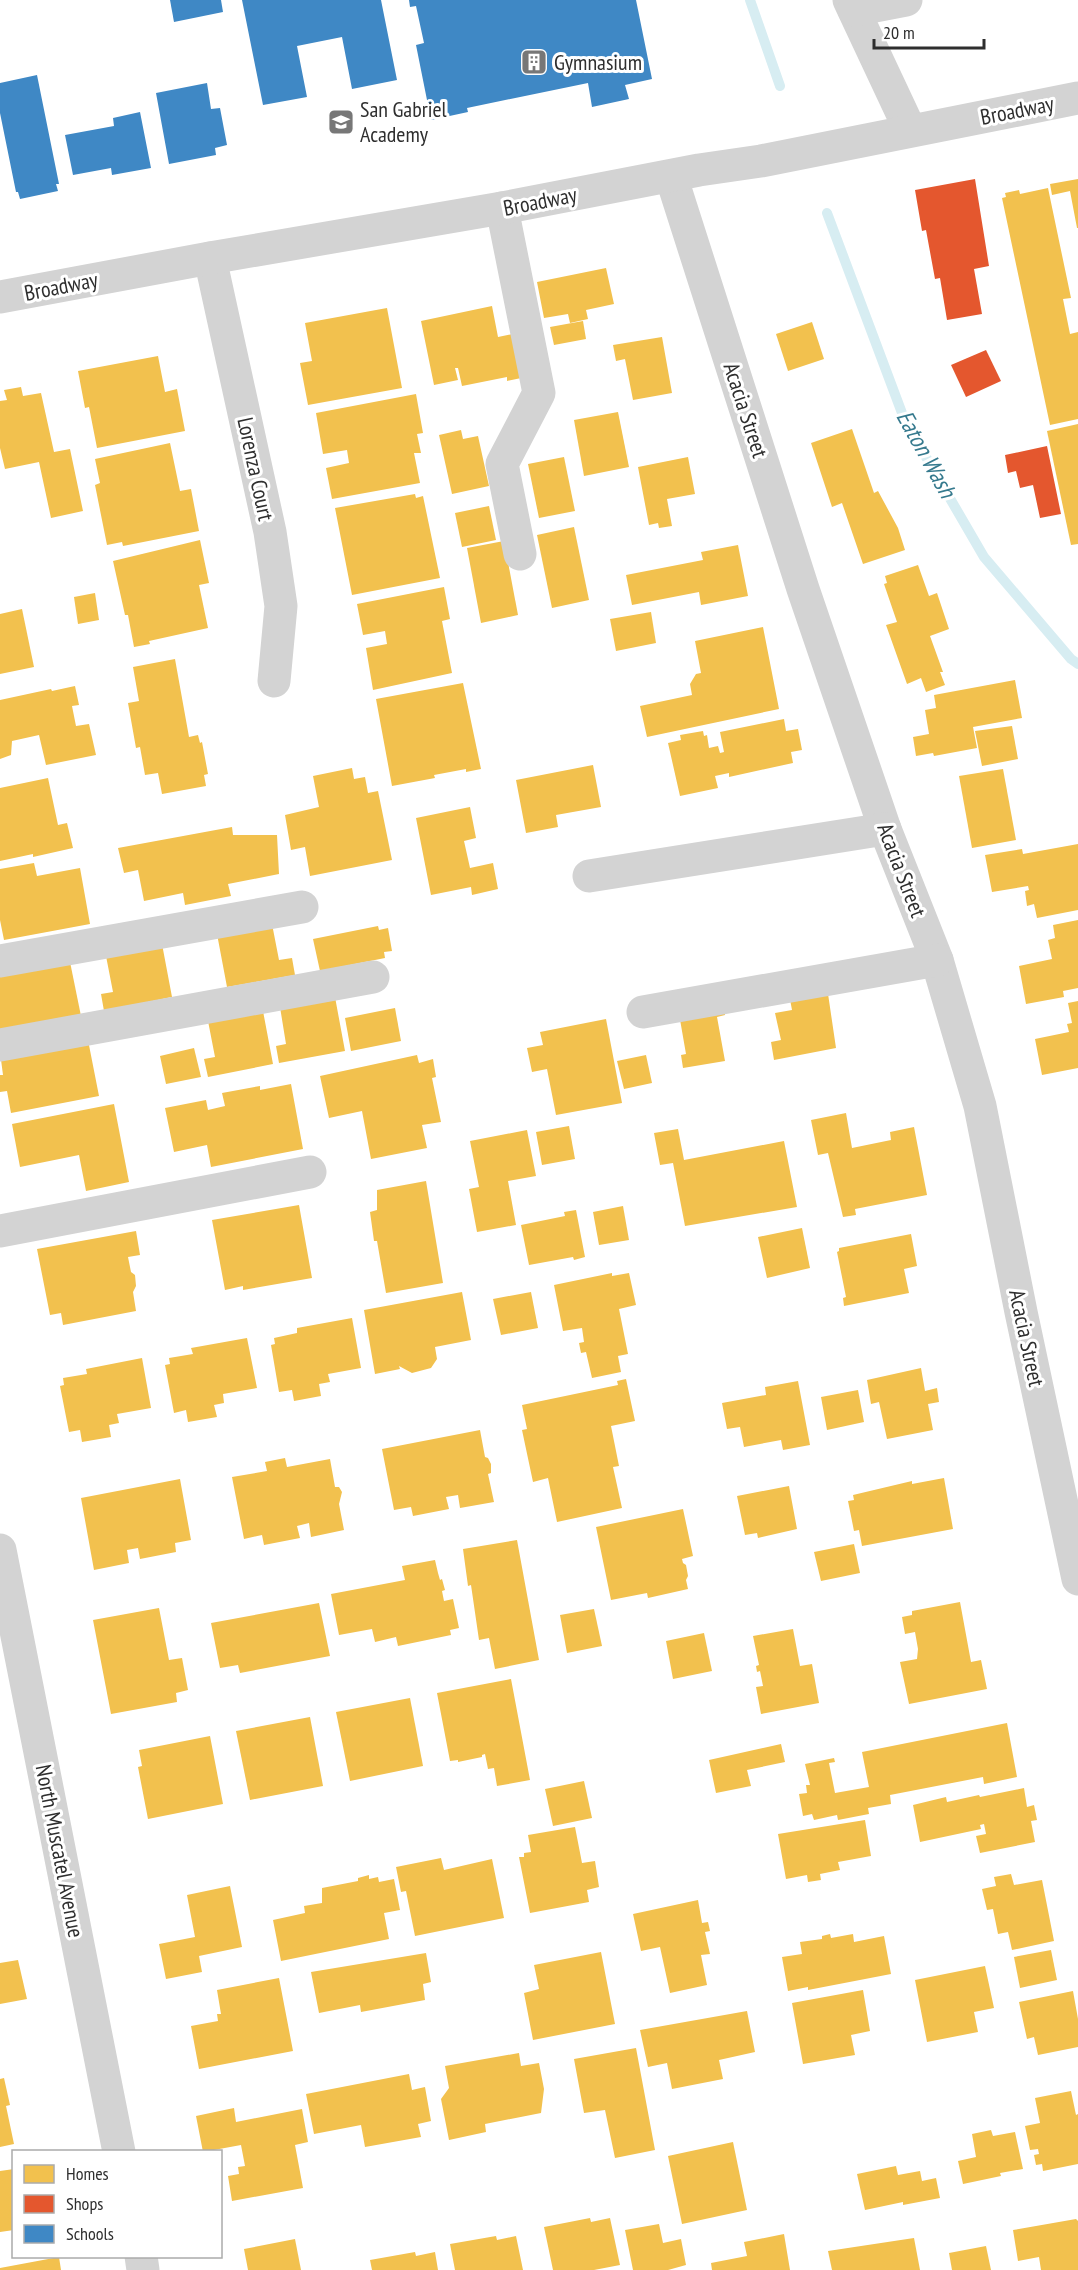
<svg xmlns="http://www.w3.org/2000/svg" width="1078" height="2270" font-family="'PT Sans Narrow',sans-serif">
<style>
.homes{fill:#f2c14e}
.shops{fill:#e4572e}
.schools{fill:#3f88c5}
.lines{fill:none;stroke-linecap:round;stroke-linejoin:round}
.stream{stroke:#d7edf2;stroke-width:10}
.minor{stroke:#d3d3d3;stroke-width:33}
.labels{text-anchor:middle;stroke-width:6;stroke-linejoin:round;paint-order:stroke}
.poi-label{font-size:22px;fill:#2e2e2e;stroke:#fff;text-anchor:start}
.street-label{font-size:22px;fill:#2e2e2e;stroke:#fff}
.water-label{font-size:24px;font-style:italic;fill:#367a8e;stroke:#fff}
</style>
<rect width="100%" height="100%" fill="#fff"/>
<g class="homes">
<path d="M1078 179V228H1077L1070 191 1052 195 1050 184Z"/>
<path d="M1048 188 1071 298 1063 299 1070 334 1078 332V419L1050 425 1002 198 1006 197 1005 193 1019 190 1020 194Z"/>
<path d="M606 268 614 304 586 310 588 319 570 323 568 314 544 318 537 282Z"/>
<path d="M492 306 498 337 517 333 526 377 507 381V377L462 386 458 368H455L458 380 434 385 421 321Z"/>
<path d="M387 308 402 388 308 405 300 363 312 361 305 323Z"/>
<path d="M583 321 586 339 554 345 550 327Z"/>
<path d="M812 322 824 359 788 371 776 334Z"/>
<path d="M662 337 672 393 633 400 625 359 616 361 613 345Z"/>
<path d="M158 356 165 392 177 389 185 431 97 448 89 407 85 408 78 371Z"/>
<path d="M21 387 23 396 41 393 54 452 70 449 83 511 51 518 39 462 5 469 0 448V401L7 400 4 390Z"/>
<path d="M416 394 423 433 417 434 421 453H414L420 483 332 499 326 468 349 463 347 450 323 454 316 413Z"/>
<path d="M618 412 629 467 584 476 574 420Z"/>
<path d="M1078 424V544L1071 545 1047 431Z"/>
<path d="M852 429 874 493 878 491 898 528 905 550 863 564 842 503 832 507 811 443Z"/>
<path d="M461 430 463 439 478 436 489 486 452 494 439 435Z"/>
<path d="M170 443 180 491 191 489 199 531 123 546 122 542 107 545 95 485 100 483 95 459Z"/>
<path d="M564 457 575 511 539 518 528 464Z"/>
<path d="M688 457 695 494 667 499 672 526 659 528 658 523 649 525 638 467Z"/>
<path d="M415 494 416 498 423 496 440 578 352 595 335 508Z"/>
<path d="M489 506 496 540 462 547 455 513Z"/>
<path d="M574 527 589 600 552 608 537 535Z"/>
<path d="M200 540 209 583 199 585 208 628 149 641 150 644 134 647 128 615H125L113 561Z"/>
<path d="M504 541 518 615 481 623 467 548Z"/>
<path d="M738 545 748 596 701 605 699 592 632 605 626 575 703 560 701 552Z"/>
<path d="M918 565 929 596 937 593 949 629 930 636 943 672H940L945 685 926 692 921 678 907 684 886 625 897 622 884 584 887 583 885 576Z"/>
<path d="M444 587 450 619 442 621 452 673 373 690 366 648 387 644 385 631 363 635 357 604Z"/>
<path d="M95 593 99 620 78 624 74 597Z"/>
<path d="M22 609 34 667 0 674V614Z"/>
<path d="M651 612 656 643 616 651 610 619Z"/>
<path d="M763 627 779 709 647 737 640 706 692 695 690 684 696 674 701 673 695 641Z"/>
<path d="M175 659 189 737 198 735 200 743 202 742 208 774 204 775 206 786 162 794 158 773 145 775 140 747 136 748 128 703 139 701 133 667Z"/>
<path d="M1015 680 1022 718 973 727 977 748 934 756 933 753 916 756 913 737 929 734 925 710 936 708 934 695Z"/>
<path d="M463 683 481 769 466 772V769L434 775 435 778 392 786 376 699Z"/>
<path d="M75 686 79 705 72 706 76 726 89 724 96 755 46 765 39 735 12 741 11 755 0 759V700L51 689 52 691Z"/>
<path d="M784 719 786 731 798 729 802 750 791 752 793 763 729 777V773L715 776 718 788 680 796 668 743 681 740 680 735 703 731 704 736 707 735 709 748 718 746 720 753 724 752 720 732Z"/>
<path d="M1012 726 1018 759 982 766 975 731Z"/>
<path d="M593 765 601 807 556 815 558 827 526 833 516 780Z"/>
<path d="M352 768 354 779 365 777 368 793 378 791 392 860 310 876 305 847 291 850 285 815 319 807 313 776Z"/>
<path d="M1003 769 1016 840 972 848 959 776Z"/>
<path d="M48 778 58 825 67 823 73 848 33 857V854L0 861V788Z"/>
<path d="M470 807 476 838 464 841 470 868 493 863 498 889 472 895 471 887 431 895 416 818Z"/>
<path d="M232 827 233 835H277L279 874 228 884 231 896 185 905 183 893 144 901 138 870 124 873 118 848Z"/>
<path d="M1078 844V910L1037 918 1034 904 1027 906 1025 891 1029 890 1028 886 992 892 985 855 1022 849 1023 854Z"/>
<path d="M34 863 37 876 80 868 90 924 4 940 0 920V869Z"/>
<path d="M1078 920V988L1063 991 1064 997 1026 1004 1019 966 1052 959 1048 940 1055 938 1053 925Z"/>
<path d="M272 924 279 960 292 958 295 975 227 987 217 934Z"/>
<path d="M378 926 379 930 388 928 392 951 384 952 385 958 320 971 313 939Z"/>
<path d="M162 944 172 997 104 1011 101 994 113 992 106 956Z"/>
<path d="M69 957 81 1016 0 1032V971Z"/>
<path d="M827 987 836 1048 774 1060 771 1042 781 1040 775 1013 792 1010 789 994Z"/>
<path d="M335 997 345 1051 279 1063 276 1046 286 1044 280 1007Z"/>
<path d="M1078 1001V1068L1042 1075 1035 1039 1069 1032 1067 1024 1072 1023 1068 1003Z"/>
<path d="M723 1003 725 1015 717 1017 725 1061 683 1068 681 1055 686 1054 678 1008Z"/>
<path d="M395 1008 401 1041 351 1051 345 1018Z"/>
<path d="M263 1011 273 1064 208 1077 204 1059 215 1057 208 1021Z"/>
<path d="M606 1019 622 1103 556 1115 547 1069 532 1072 527 1048 543 1045 540 1032Z"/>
<path d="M87 1035 99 1096 11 1113 7 1091 0 1092V1075H3L0 1052Z"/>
<path d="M194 1048 201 1077 166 1084 160 1056Z"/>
<path d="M417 1055 419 1063 433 1059 436 1077 432 1078 441 1122 422 1125 427 1148 371 1159 362 1111 329 1118 320 1076Z"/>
<path d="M646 1055 652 1083 624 1089 617 1061Z"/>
<path d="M291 1084 303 1149 211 1167 207 1145 174 1152 165 1108 206 1100 208 1110 225 1106 222 1093 260 1086V1090Z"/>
<path d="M114 1104 129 1182 86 1191 79 1155 20 1167 12 1124Z"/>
<path d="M846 1113 852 1148 891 1140 890 1132 914 1127 927 1195 855 1209 856 1215 843 1217 828 1153 818 1155 811 1120Z"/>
<path d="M569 1126 575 1159 542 1165 536 1132Z"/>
<path d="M678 1129 684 1160 784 1141 797 1207 685 1226 673 1163 660 1165 654 1133Z"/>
<path d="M527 1130 536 1176 508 1181 516 1225 477 1232 469 1189 479 1187 470 1141Z"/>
<path d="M426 1181 443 1283 386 1293 377 1241H374L370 1212 377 1210V1190Z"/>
<path d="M299 1205 312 1278 243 1290V1286L225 1290 212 1220Z"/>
<path d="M623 1206 629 1240 599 1245 593 1212Z"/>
<path d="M576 1210 585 1257 574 1260 573 1257 529 1265 521 1225 565 1216 564 1212Z"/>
<path d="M802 1228 810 1268 767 1278 758 1237Z"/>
<path d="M136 1231 140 1255 128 1257 131 1272 135 1275 136 1286 133 1292 136 1311 63 1325 61 1313 50 1315 37 1249Z"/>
<path d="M911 1234 917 1266 904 1269 909 1293 844 1306 843 1298 846 1297 837 1252 839 1251V1248Z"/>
<path d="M612 1273V1276L629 1273 636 1305 619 1309 628 1354 618 1356 621 1372 592 1378 586 1352 581 1353 579 1343 584 1342 582 1328 563 1331 554 1285Z"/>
<path d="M462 1292 471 1340 435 1347 437 1359 431 1368 412 1373 399 1366 400 1369 375 1374 364 1310Z"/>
<path d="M531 1292 538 1328 501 1335 493 1299Z"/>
<path d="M352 1318 361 1368 328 1374 330 1382 319 1384 321 1396 294 1401 292 1390 279 1392 271 1345 275 1344 274 1338 297 1333V1328Z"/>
<path d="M247 1338 257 1388 223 1394 224 1403 214 1405 217 1417 188 1422 186 1410 174 1413 165 1365 170 1364 169 1358 193 1354 191 1348Z"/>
<path d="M142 1358 151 1408 117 1414 119 1423 109 1425 111 1437 82 1442 80 1430 69 1432 60 1386 64 1385 63 1378 87 1374 86 1369Z"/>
<path d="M921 1368 925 1391 937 1388 939 1402 928 1404 933 1430 887 1439 879 1402 871 1404 867 1380Z"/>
<path d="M626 1379 635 1421 611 1426 619 1466 613 1467 622 1508 557 1522 548 1478 533 1482 522 1430 527 1429 522 1405 618 1385 617 1381Z"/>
<path d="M798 1381 810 1445 783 1450 781 1440 744 1447 740 1427 727 1429 722 1403 766 1395 765 1387Z"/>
<path d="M858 1390 864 1422 827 1430 821 1397Z"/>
<path d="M480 1430 485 1457 488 1458 491 1464V1473L488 1474 494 1502 460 1508 458 1495 446 1497 449 1509 413 1516 411 1507 394 1510 382 1449Z"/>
<path d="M285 1458 287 1467 330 1459 335 1487H339L342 1492 339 1504 344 1530 311 1537 309 1523 297 1526 300 1538 264 1545 262 1535 244 1539 232 1477 267 1471 265 1462Z"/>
<path d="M944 1478 953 1529 862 1546 859 1530 854 1531 848 1501 854 1500 853 1495 912 1481V1484Z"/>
<path d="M180 1479 191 1540 175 1543 176 1552 140 1559 138 1548 127 1550 129 1563 94 1570 81 1498Z"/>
<path d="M789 1486 797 1529 758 1538 757 1533 745 1535 737 1496Z"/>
<path d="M683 1509 693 1556 682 1559 683 1563 686 1565 688 1576 686 1580 688 1589 648 1598 647 1593 611 1600 596 1527Z"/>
<path d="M517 1540 539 1660 495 1669 489 1638 479 1640 471 1585 468 1586 463 1549Z"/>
<path d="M854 1544 860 1573 821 1581 814 1552Z"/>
<path d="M435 1560 438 1573 440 1580 442 1579 445 1590 442 1591 444 1601 453 1599 459 1628 450 1630 451 1635 398 1646 396 1637 375 1642 372 1629 339 1635 331 1594 405 1580 402 1566Z"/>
<path d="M960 1602 971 1662 981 1660 987 1689 909 1704 900 1662 917 1659 918 1649 915 1632 905 1634 902 1617 912 1615V1611Z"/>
<path d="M319 1603 330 1656 240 1673 238 1665 220 1668 211 1623Z"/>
<path d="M159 1608 169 1660 182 1658 188 1690 176 1693 177 1702 111 1714 93 1620Z"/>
<path d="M594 1609 602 1646 567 1653 560 1615Z"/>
<path d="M793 1629 800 1666 812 1664 819 1703 761 1714 756 1687 763 1686 760 1671 757 1672 756 1666 759 1665 753 1636Z"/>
<path d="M704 1633 712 1671 673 1679 666 1641Z"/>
<path d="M511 1679 530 1780 497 1786 494 1768 488 1769 485 1754 482 1755V1757L458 1762V1760L450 1761 437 1693Z"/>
<path d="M410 1698 423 1766 350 1781 336 1712Z"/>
<path d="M310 1717 323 1786 250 1800 236 1731Z"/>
<path d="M1007 1723 1017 1777 984 1784 983 1777 890 1795 891 1804 868 1808 869 1814 838 1820 837 1815 814 1820 812 1814 803 1816 799 1794 807 1793 806 1785H810L805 1764 834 1758 835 1762 829 1763 835 1793 869 1787 862 1752Z"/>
<path d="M210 1736 223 1804 148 1819 138 1767 142 1766 139 1750Z"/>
<path d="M781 1744 785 1762 747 1770 751 1786 716 1793 709 1760Z"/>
<path d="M584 1781 592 1818 553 1826 545 1789Z"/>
<path d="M1024 1788 1027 1807 1034 1805 1037 1820 1031 1821 1035 1842 980 1853 976 1836 986 1834 984 1824 980 1825 981 1829 920 1842 913 1805 946 1797 947 1802 979 1795 980 1797Z"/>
<path d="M865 1820 871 1856 838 1862 840 1870 820 1874 821 1880 808 1882 807 1875 786 1879 778 1834Z"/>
<path d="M575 1827 582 1863 595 1861 599 1887 587 1890 589 1902 530 1913 519 1857H524V1853L531 1852 528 1835Z"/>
<path d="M441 1858 444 1870 492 1859 504 1918 415 1936 406 1891 401 1892 396 1867Z"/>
<path d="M1011 1874 1014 1885 1042 1880 1054 1941 1012 1950 1008 1932 998 1934 993 1909 987 1910 982 1889 996 1886 994 1877Z"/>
<path d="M369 1875V1879L378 1877 379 1882 394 1879 400 1910 384 1913 389 1939 281 1961 273 1920 305 1913 304 1906 322 1903V1888L358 1881V1878Z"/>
<path d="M230 1886 242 1947 199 1956 202 1972 166 1979 159 1944 195 1937 187 1895Z"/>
<path d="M698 1900 702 1923 708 1922 710 1931 705 1932 710 1954 701 1955 707 1985 670 1993 660 1947 641 1951 633 1914Z"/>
<path d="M830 1934 831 1938 853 1934 854 1942 884 1936 891 1974 808 1990V1987L788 1991 782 1957 802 1954 800 1942 822 1939V1936Z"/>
<path d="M1051 1950 1057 1980 1020 1988 1014 1957Z"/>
<path d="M601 1952 615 2024 533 2040 524 1993 539 1989 534 1965Z"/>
<path d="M426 1953 431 1982 423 1984 425 2000 361 2012 360 2005 319 2013 311 1972Z"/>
<path d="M18 1960 27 1999 0 2004V1963Z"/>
<path d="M985 1966 994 2008 974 2012 978 2032 927 2042 915 1980Z"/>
<path d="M279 1978 293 2051 199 2069 191 2026 218 2021 217 2014H221L217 1990Z"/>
<path d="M863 1990 870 2031 851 2035 855 2055 803 2064 792 2003Z"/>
<path d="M1073 1991 1078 2019V2047L1038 2055 1034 2037 1027 2039 1019 2002Z"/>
<path d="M747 2011 755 2052 719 2060 723 2079 672 2089 667 2063 648 2067 640 2030Z"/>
<path d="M636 2048 655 2150 615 2158 605 2110 584 2113 574 2059Z"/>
<path d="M519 2053 521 2066 539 2063 544 2089 541 2113 485 2124 486 2132 449 2140 441 2099 449 2088 445 2066Z"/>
<path d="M409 2074 412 2090 425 2087 431 2121 418 2124 421 2137 365 2147 361 2125 314 2134 306 2094Z"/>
<path d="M4 2078 10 2105 6 2106 14 2144 0 2147V2079Z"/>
<path d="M1071 2091 1076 2115 1078 2114V2164L1043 2171 1042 2164 1036 2165 1034 2155 1039 2154 1038 2149 1030 2150 1025 2126 1040 2123 1035 2098Z"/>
<path d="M234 2108 236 2122 302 2109 308 2142 295 2145 303 2188 232 2201 228 2176 239 2174 238 2167 245 2166 241 2145 203 2152 196 2116Z"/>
<path d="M991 2130 993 2136 1015 2132 1023 2169 1000 2173 1001 2176 963 2184 958 2161 976 2157 972 2134Z"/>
<path d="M733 2142 747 2210 682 2224 668 2156Z"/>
<path d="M896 2166 898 2175 920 2171 922 2181 936 2178 940 2198 903 2205V2202L865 2210 857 2174Z"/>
<path d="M14 2169V2230L0 2232V2171Z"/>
<path d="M590 2218 591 2222 610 2218 620 2265 594 2270H553L544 2227Z"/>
<path d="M1076 2219 1078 2221V2270H1041L1039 2257 1018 2261 1013 2230Z"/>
<path d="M659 2224 663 2243 681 2239 686 2265 668 2270H633L625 2230Z"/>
<path d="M784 2234 790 2270H712L711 2263 747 2256 744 2242Z"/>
<path d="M496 2236 497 2240 516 2236 523 2270H455L450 2244Z"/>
<path d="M914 2238 920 2270H832L828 2251Z"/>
<path d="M295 2239 301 2270H248L244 2249Z"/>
<path d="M986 2246 991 2270H952L949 2253Z"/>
<path d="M415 2252 416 2256 435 2252 438 2270H372L370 2260Z"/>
<path d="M59 2257 61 2270H0V2268Z"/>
</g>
<g class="shops">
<path d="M975 179 989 266 974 269 982 314 947 320 940 278 935 279 926 230 922 231 915 190Z"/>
<path d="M986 350 1001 381 966 397 951 365Z"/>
<path d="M1047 446 1061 514 1040 518 1033 485 1020 488 1016 471 1008 473 1005 455Z"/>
</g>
<g class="schools">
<path d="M170 0H221L223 12 174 22Z"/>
<path d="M242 0H381L397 80 352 89 342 37 297 46 307 97 263 105Z"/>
<path d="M409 0H636L652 79 625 85 629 99 592 107 588 83 467 108 468 112 431 120 416 45 424 43 416 6 410 7Z"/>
<path d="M37 75 59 184H56L58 191 20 199 18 192H16L0 113V83Z"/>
<path d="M207 83 211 109 220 108 227 145 215 148 216 155 169 164 156 93Z"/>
<path d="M140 112 151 168 112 175 111 168 73 175 65 135 114 126 113 118Z"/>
</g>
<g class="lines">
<g class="stream">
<path d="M750 0 780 86"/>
<path d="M827 213 905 421 984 557 1071 659 1078 664"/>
</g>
<g class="minor">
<path d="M849 0 910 130"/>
<path d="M854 10 906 0"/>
<path d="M671 176 803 589 885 829 937 960 980 1106 1021 1312 1078 1579"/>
<path d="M502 208 539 393 502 464 520 554"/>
<path d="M210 258 270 532 281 606 274 681"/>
<path d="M0 297 210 258 502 208 699 170 761 161 1078 98"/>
<path d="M589 876 885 829"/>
<path d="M0 961 302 907"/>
<path d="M643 1012 937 960"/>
<path d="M0 1045 373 977"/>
<path d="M0 1231 310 1172"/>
<path d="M0 1550 119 2152"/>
<path d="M141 2256 143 2270"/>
</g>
</g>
<defs>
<symbol id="building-square" viewBox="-11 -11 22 22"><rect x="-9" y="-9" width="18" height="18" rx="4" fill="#777" stroke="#fff"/><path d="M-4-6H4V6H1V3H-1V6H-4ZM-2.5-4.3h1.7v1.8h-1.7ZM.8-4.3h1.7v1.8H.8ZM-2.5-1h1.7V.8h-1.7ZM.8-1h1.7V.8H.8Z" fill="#fff"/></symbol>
<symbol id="school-square" viewBox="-11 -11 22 22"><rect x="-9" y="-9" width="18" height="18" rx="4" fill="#777" stroke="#fff"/><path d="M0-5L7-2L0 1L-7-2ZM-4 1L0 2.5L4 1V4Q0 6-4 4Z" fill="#fff"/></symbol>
</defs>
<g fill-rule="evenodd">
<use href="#building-square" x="519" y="47" width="30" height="30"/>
<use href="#school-square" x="326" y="107" width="30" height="30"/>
</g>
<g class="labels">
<g class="poi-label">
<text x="554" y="70">Gymnasium</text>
<text x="360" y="117">San Gabriel<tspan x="360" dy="25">Academy</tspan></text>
</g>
<g class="street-label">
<text transform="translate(1017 110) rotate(-11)" y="8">Broadway</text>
<text transform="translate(540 201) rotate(-11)" y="8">Broadway</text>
<text transform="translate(61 286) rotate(-11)" y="8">Broadway</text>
<text transform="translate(746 410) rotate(72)" y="8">Acacia Street</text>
<text transform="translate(256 469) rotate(78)" y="8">Lorenza Court</text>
<text transform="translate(902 870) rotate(69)" y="8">Acacia Street</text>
<text transform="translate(1027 1338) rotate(78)" y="8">Acacia Street</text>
<text transform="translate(60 1851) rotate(79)" y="8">North Muscatel Avenue</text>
</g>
<g class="water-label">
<text transform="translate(926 454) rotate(61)" y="8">Eaton Wash</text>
</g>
</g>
<rect x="12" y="2150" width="210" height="108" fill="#ffffff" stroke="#ababab" stroke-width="1.5"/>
<rect x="24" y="2165" width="30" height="18" fill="#f2c14e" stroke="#ababab" stroke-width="1.5"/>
<text x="66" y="2180" font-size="18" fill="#2e2e2e">Homes</text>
<rect x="24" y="2195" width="30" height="18" fill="#e4572e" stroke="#ababab" stroke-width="1.5"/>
<text x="66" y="2210" font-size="18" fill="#2e2e2e">Shops</text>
<rect x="24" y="2225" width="30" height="18" fill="#3f88c5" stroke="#ababab" stroke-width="1.5"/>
<text x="66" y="2240" font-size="18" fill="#2e2e2e">Schools</text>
<path d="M874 39v9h110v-9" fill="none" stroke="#2e2e2e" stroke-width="3"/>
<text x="883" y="39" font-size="18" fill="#2e2e2e" stroke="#ffffff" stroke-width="4.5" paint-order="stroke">20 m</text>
</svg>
